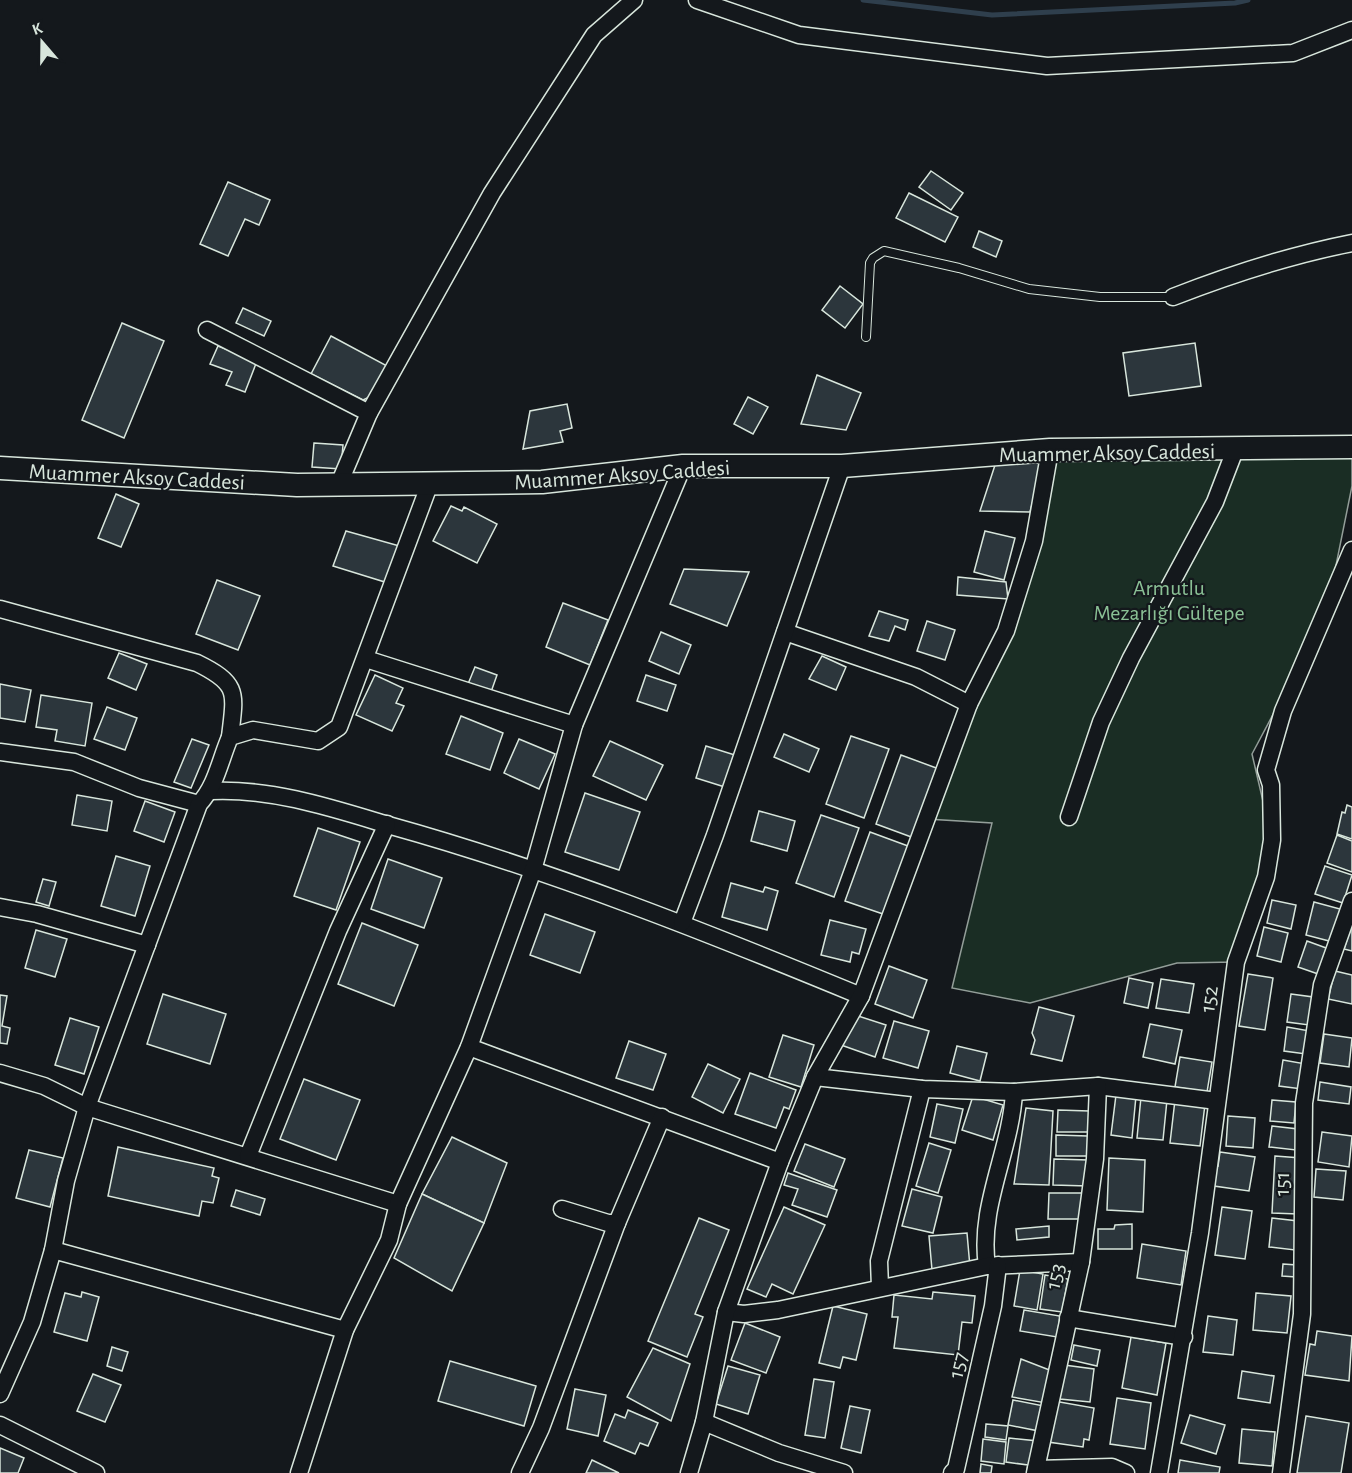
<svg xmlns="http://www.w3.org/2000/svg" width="1352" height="1473" font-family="'Alegreya Sans',sans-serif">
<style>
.green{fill:#1a2d24;stroke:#939e99;stroke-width:1.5}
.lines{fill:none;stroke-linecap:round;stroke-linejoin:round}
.stream{stroke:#2f3f4d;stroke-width:5}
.building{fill:#2c363c;stroke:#d8e6dc;stroke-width:1.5}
.lane-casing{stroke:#d8e6dc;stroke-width:10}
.street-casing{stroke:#d8e6dc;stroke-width:19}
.secondary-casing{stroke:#d8e6dc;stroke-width:25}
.lane{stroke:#14181c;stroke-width:8}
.street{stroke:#14181c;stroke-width:16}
.secondary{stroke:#14181c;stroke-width:22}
.labels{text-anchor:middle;stroke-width:4.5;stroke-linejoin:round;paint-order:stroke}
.street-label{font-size:22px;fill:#d8e6dc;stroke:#14181c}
.park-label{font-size:22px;fill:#8ac095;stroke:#14181c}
</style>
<rect width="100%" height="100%" fill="#14181c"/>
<path class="green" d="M1050 450 1352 453V486L1326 615 1252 754 1272 840 1236 962 1177 963 1030 1003 952 988 992 823 927 819 1006 631Z"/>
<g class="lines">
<path class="stream" d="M863 0 992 15 1235 3 1248 0"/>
</g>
<g class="building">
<path d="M931 171 963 193 951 210 919 187Z"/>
<path d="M228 182 270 200 259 225 245 219 228 256 200 244Z"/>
<path d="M909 193 958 217 945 242 896 218Z"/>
<path d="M979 231 1002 241 996 257 973 247Z"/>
<path d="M840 286 863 304 845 328 822 310Z"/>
<path d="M243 308 271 321 264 336 236 323Z"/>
<path d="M122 323 164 341 124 438 82 420Z"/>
<path d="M331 336 389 367 376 394 363 400 311 374Z"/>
<path d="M1195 343 1201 386 1129 396 1123 353Z"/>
<path d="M218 346 257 361 245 392 226 385 232 372 210 364Z"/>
<path d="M817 375 861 393 846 430 801 424Z"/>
<path d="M748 397 768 407 753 434 734 424Z"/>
<path d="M567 404 572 428 560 431 563 442 523 449 530 411Z"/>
<path d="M314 443 343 445 341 469 312 467Z"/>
<path d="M996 462 1043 463 1030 512 980 511Z"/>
<path d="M116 494 139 504 121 547 98 538Z"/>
<path d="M451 506 462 511 464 507 497 524 477 563 433 541Z"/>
<path d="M346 531 403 547 388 583 333 566Z"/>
<path d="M985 531 1015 538 1004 580 974 572Z"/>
<path d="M684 569 749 572 727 626 670 604Z"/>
<path d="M958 577 1006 582 1008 599 957 595Z"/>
<path d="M217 580 260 596 238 650 196 634Z"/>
<path d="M563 603 608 620 590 665 546 647Z"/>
<path d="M879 611 908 620 905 630 895 626 889 641 869 636Z"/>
<path d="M927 621 955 630 945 660 917 651Z"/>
<path d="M661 632 691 645 679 674 649 661Z"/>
<path d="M119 653 147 664 136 690 108 678Z"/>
<path d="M822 656 846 667 836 690 809 679Z"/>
<path d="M475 667 497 675 491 692 468 684Z"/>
<path d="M375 675 403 688 396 703 404 706 392 731 356 715Z"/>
<path d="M646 675 676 685 667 711 637 701Z"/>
<path d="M0 684 31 690 25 722 0 718Z"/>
<path d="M41 695 92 703 85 746 55 741 57 730 36 727Z"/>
<path d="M107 707 137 718 125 750 94 739Z"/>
<path d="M461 716 503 733 490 770 446 754Z"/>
<path d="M784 734 819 749 809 772 774 757Z"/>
<path d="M851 736 889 749 864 818 826 804Z"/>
<path d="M192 739 209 745 191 788 174 782Z"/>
<path d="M519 739 555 754 539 789 504 773Z"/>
<path d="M610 741 663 765 646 800 593 776Z"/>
<path d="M706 746 738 756 728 788 696 778Z"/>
<path d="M901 755 939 769 914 838 876 824Z"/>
<path d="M585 793 640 812 619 870 565 852Z"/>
<path d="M77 795 112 801 107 831 72 825Z"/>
<path d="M145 801 175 812 164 842 134 831Z"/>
<path d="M1347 805 1352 807V839L1337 834 1342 812 1345 813Z"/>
<path d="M759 811 795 821 787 851 751 841Z"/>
<path d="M821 815 859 828 834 897 796 883Z"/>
<path d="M318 828 360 842 336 910 294 896Z"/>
<path d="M870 832 908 846 883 914 845 901Z"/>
<path d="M1337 835 1352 841V872L1327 863Z"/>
<path d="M116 856 150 866 135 916 101 906Z"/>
<path d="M388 859 442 878 424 928 371 909Z"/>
<path d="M1325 866 1352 875 1343 903 1315 894Z"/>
<path d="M43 879 56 882 49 906 36 902Z"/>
<path d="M731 883 763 892 765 887 778 891 767 930 722 917Z"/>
<path d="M1272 900 1296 905 1291 929 1267 923Z"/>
<path d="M1314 902 1340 909 1333 942 1306 935Z"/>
<path d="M545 914 595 932 580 973 530 955Z"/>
<path d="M830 920 866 929 859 954 852 952 850 962 821 955Z"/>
<path d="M362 923 418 945 394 1006 338 984Z"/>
<path d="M1352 924V951L1344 949Z"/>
<path d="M1264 927 1288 933 1281 962 1257 956Z"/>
<path d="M36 930 67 939 55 977 25 968Z"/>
<path d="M1307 941 1329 949 1321 975 1298 967Z"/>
<path d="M889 966 927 980 913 1018 875 1004Z"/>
<path d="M1335 971 1352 975V1004L1328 999Z"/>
<path d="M1248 974 1273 978 1265 1030 1239 1026Z"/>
<path d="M1129 978 1153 983 1148 1008 1124 1003Z"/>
<path d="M1161 979 1194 984 1189 1013 1156 1008Z"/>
<path d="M163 994 226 1014 210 1064 147 1044Z"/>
<path d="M1291 994 1313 997 1309 1025 1287 1022Z"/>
<path d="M0 995 7 996 2 1026 10 1028 7 1044 0 1043Z"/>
<path d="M1039 1007 1074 1016 1062 1061 1031 1054 1035 1040 1032 1033Z"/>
<path d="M852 1014 886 1025 875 1057 841 1045Z"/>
<path d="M70 1018 99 1027 84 1074 55 1065Z"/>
<path d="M894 1021 929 1031 918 1068 883 1058Z"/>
<path d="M1150 1024 1182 1030 1175 1064 1143 1057Z"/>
<path d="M1287 1027 1310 1031 1306 1054 1284 1051Z"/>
<path d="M1324 1034 1352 1038 1349 1067 1320 1063Z"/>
<path d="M783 1035 814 1045 801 1087 769 1077Z"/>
<path d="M629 1041 666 1054 653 1090 616 1078Z"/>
<path d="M957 1046 987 1053 980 1081 950 1073Z"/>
<path d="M1180 1057 1212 1062 1207 1092 1175 1087Z"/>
<path d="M1283 1060 1306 1064 1302 1089 1279 1086Z"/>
<path d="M708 1064 740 1079 723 1113 692 1097Z"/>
<path d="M750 1073 796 1090 789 1109 784 1107 776 1128 735 1114Z"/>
<path d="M304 1079 360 1100 336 1160 280 1139Z"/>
<path d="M1320 1082 1351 1087 1349 1104 1318 1100Z"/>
<path d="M1116 1095 1136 1096 1132 1138 1111 1135Z"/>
<path d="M973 1096 1003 1105 993 1140 962 1130Z"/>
<path d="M1141 1097 1167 1100 1163 1140 1137 1138Z"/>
<path d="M1175 1100 1205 1104 1200 1146 1170 1143Z"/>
<path d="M1272 1100 1296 1102 1294 1123 1270 1121Z"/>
<path d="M937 1104 963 1109 955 1143 930 1137Z"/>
<path d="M1026 1108 1053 1111 1049 1185 1014 1184Z"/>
<path d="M1058 1110 1089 1111V1132H1057Z"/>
<path d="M1228 1116 1255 1118 1253 1148 1226 1146Z"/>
<path d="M1272 1126 1298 1129 1296 1150 1269 1147Z"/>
<path d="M1322 1132 1352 1136 1349 1167 1318 1162Z"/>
<path d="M1056 1135 1088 1136V1156H1056Z"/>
<path d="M452 1137 507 1163 484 1223 422 1194Z"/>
<path d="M929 1143 951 1150 938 1193 916 1186Z"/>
<path d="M805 1144 845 1159 834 1187 794 1171Z"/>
<path d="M118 1147 214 1168 212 1176 219 1178 213 1203 202 1201 199 1216 108 1196Z"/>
<path d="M29 1150 63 1158 50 1207 16 1198Z"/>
<path d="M1220 1152 1255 1157 1249 1191 1214 1186 1213 1165 1218 1166Z"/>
<path d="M1275 1156 1301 1158 1298 1214 1272 1213Z"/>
<path d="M1109 1158 1145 1160 1143 1212 1107 1210Z"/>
<path d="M1054 1159 1089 1160 1088 1186 1053 1185Z"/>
<path d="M1316 1169 1346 1171 1343 1200 1314 1197Z"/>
<path d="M788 1173 837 1190 827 1217 792 1205 798 1189 784 1185Z"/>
<path d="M912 1189 942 1197 933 1233 902 1226Z"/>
<path d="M236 1190 265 1199 260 1215 231 1206Z"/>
<path d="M1049 1193H1087L1086 1219H1048Z"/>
<path d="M422 1194 484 1223 452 1291 394 1258Z"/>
<path d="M784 1207 825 1225 793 1294 772 1284 766 1297 747 1289Z"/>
<path d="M1222 1207 1252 1211 1245 1259 1215 1255Z"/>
<path d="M699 1218 729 1230 695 1314 703 1317 687 1357 648 1341Z"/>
<path d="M1272 1218 1298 1221 1295 1250 1269 1247Z"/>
<path d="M1132 1224V1249H1098V1229H1114L1115 1225Z"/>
<path d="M1049 1226V1237L1017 1240 1016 1229Z"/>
<path d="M967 1233 970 1267 932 1270 929 1236Z"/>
<path d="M1142 1244 1186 1251 1181 1285 1137 1278Z"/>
<path d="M1283 1264 1297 1265 1296 1277 1282 1276Z"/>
<path d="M1020 1270 1043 1274 1037 1310 1014 1306Z"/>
<path d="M1045 1275 1068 1279 1062 1312 1040 1309Z"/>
<path d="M82 1292 99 1297 87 1341 54 1332 65 1293 81 1297Z"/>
<path d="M933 1292 975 1296 972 1323 962 1322 958 1355 894 1348 898 1317H892L894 1295 932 1299Z"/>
<path d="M1256 1293 1291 1296 1287 1333 1253 1330Z"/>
<path d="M833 1306 867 1314 856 1360 843 1357 840 1368 819 1363Z"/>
<path d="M1024 1310 1060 1316 1057 1337 1020 1331Z"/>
<path d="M1208 1316 1237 1320 1233 1355 1203 1352Z"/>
<path d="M745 1323 780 1337 766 1373 731 1360Z"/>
<path d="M1317 1331 1352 1336 1349 1381 1305 1375 1310 1344 1315 1345Z"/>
<path d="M1131 1337 1166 1343 1157 1395 1122 1388Z"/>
<path d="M1074 1345 1100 1350 1097 1366 1071 1360Z"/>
<path d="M112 1347 128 1352 122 1371 107 1366Z"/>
<path d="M653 1348 690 1364 671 1421 627 1397Z"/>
<path d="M1021 1359 1052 1371 1046 1403 1012 1397Z"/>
<path d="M450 1361 536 1386 524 1426 438 1401Z"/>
<path d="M1064 1365 1094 1369 1090 1402 1060 1399Z"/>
<path d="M728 1366 760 1375 748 1414 716 1404Z"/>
<path d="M1242 1371 1274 1376 1270 1403 1238 1398Z"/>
<path d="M93 1374 121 1385 105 1422 77 1411Z"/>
<path d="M814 1379 834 1382 825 1438 805 1435Z"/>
<path d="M575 1389 606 1395 598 1436 567 1429Z"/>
<path d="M1117 1398 1151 1403 1145 1449 1110 1444Z"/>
<path d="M1013 1400 1044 1406 1039 1431 1008 1425Z"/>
<path d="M1054 1401 1094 1408 1089 1440 1084 1439 1083 1447 1048 1442Z"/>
<path d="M850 1406 870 1410 861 1453 841 1448Z"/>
<path d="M628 1410 658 1423 648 1446 640 1443 635 1454 604 1441 615 1414 625 1418Z"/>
<path d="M1190 1415 1225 1425 1216 1454 1181 1443Z"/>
<path d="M1306 1416 1349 1423 1341 1473H1297Z"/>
<path d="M986 1424 1008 1426 1006 1440 985 1437Z"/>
<path d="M1242 1429 1275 1432 1272 1466 1239 1463Z"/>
<path d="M1009 1438 1038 1441 1035 1466 1006 1462Z"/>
<path d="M983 1439 1006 1442 1004 1464 981 1461Z"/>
<path d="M0 1448 24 1458 18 1473H0Z"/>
<path d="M592 1460 619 1473H586Z"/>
<path d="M1180 1460 1220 1467 1219 1473H1178Z"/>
<path d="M981 1464 992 1466 991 1473H980Z"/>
</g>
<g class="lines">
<defs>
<path id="lane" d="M866 337 870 263 873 258 884 251 959 268 1029 289 1100 297H1173"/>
<g id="street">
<path d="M697 0 799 35 1047 66 1293 53 1352 30"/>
<path d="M1173 297C1232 274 1291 255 1352 243"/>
<path d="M207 330 369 413"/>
<path d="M339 484 369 413 492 193 594 35 634 0"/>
<path d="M0 609 197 663C240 684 235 693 230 737"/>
<path d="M785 632 916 677 969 704"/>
<path d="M366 659 574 725"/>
<path d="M0 752 74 762 139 788 199 804"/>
<path d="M211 791C271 788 332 808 388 825 550 870 706 932 861 996"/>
<path d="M1069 817 1101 722 1131 658 1215 502 1235 450"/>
<path d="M0 907 37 914 147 945"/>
<path d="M682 923 715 835 842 466"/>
<path d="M469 1047 780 1162"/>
<path d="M0 1073 44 1086 87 1107 398 1204"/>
<path d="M815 1077 922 1089 1014 1092 1098 1086 1217 1101"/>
<path d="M248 1156 338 931 387 824"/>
<path d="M562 1209 608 1223H617L662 1117"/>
<path d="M53 1250 345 1330"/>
<path d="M987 1266C978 1206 1011 1151 1014 1092"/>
<path d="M880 1287 879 1261 922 1089"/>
<path d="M726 1312 744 1314 778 1310 987 1266 1081 1262"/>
<path d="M1068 1318 1184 1337"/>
<path d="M0 1394 32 1322 53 1250 66 1181 87 1107 199 804C216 786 220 760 230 737L253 730 318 741 339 727 430 483"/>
<path d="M704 1422 779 1453 844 1473"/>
<path d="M0 1425 96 1473"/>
<path d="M1036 1469 1112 1467 1126 1473"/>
<path d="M299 1473 345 1330 389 1240 398 1204 469 1047 533 870 574 725 683 466"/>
<path d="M520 1473 541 1428 617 1223"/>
<path d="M689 1473 704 1422 726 1312 780 1162 815 1077 861 996 969 704 1006 631 1034 541 1050 450"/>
<path d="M952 1473 956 1469 993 1306 998 1265"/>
<path d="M1035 1473 1081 1262 1095 1159 1098 1086"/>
<path d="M1159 1473 1200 1233 1236 962 1266 877 1272 840 1271 785 1266 770 1283 711 1352 550"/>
<path d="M1281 1473 1302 1314 1304 1103 1322 985 1352 901"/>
</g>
<path id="secondary" d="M0 468 297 485 542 482 683 466H842L1050 450 1352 447"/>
</defs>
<use href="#lane" class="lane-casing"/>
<use href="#street" class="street-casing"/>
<use href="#secondary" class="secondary-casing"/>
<use href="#lane" class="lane"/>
<use href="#street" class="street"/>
<use href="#secondary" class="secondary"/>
</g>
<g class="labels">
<g class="street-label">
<text transform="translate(1107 452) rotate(-1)" y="8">Muammer Aksoy Caddesi</text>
<text transform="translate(622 474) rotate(-4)" y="8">Muammer Aksoy Caddesi</text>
<text transform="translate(137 476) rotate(3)" y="8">Muammer Aksoy Caddesi</text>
<text transform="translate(1208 999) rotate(-82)" y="8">152</text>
<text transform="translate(1281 1184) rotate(-89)" y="8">151</text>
<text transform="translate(1054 1276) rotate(-77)" y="8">153</text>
<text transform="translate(957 1365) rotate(-77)" y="8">157</text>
</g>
<g class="park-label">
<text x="1169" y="595">Armutlu<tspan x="1169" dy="25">Mezarlığı Gültepe</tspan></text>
</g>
</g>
<g transform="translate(42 42) rotate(340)" stroke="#14181c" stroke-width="4.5" paint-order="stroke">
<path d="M0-4.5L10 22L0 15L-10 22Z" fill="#d8e6dc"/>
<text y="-9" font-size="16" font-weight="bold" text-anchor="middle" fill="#d8e6dc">K</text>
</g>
</svg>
